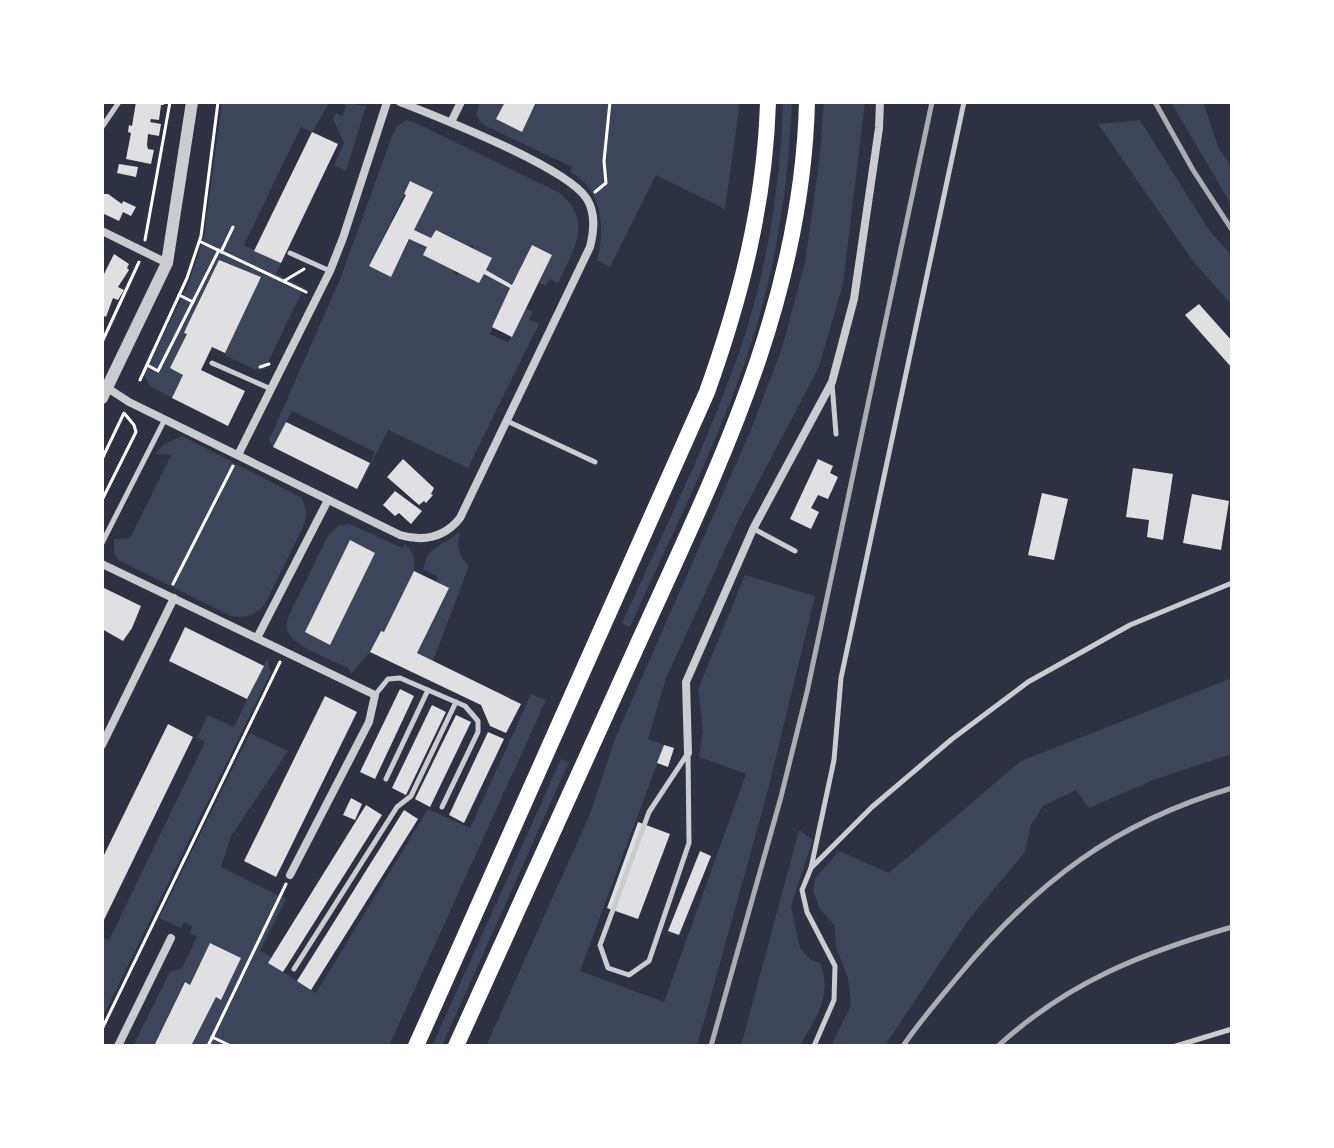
<svg xmlns="http://www.w3.org/2000/svg" width="1334" height="1148" font-family="Quicksand,sans-serif">
<style>
.green{fill:#3c4559;fill-rule:evenodd}
.building{fill:#e0e0e3}
.lines{fill:none;stroke-linecap:round;stroke-linejoin:round}
.path{stroke:#fff;stroke-width:3}
.service{stroke:#caccd0;stroke-width:5}
.minor{stroke:#caccd0;stroke-width:8}
.tertiary{stroke:#caccd0;stroke-width:12}
.trunk{stroke:#fff;stroke-width:16}
.rail{stroke:#abadb3;stroke-width:5}
</style>
<rect width="100%" height="100%" fill="#2d3142"/>
<g class="green">
<path d="M222 102H330L312 132 301 127 244 245 281 263 276 274 304 287 265 369H254L226 356 225 353 261 277 219 260 184 333 187 334 170 368 183 375 172 398 151 387 144 375 188 285 204 236Z"/>
<path d="M341 102 366 106 346 171 334 165 344 143 333 119 336 113 342 116 346 106Z"/>
<path d="M480 102H505L497 119 522 132 536 102H740L725 209 656 175 610 267 597 260C606 229 602 188 570 172L572 167 482 124 476 115Z"/>
<path d="M783 102H792C789 175 779 248 759 318 728 425 675 526 630 627L622 623C669 518 730 400 758 289 773 228 781 165 783 102Z"/>
<path d="M824 102H865L843 284 819 367 740 517 666 678 648 739 664 745 580 971 664 1002 746 774 699 757 703 731 698 689 745 575 815 596 767 794 697 1046H486L590 814 616 736 752 427 782 348 805 262 819 163Z"/>
<path d="M1171 102H1203L1218 147 1232 168V206Z"/>
<path d="M406 120 416 123 560 193C594 222 573 251 558 283L549 279 546 286 539 283 552 255 532 245 512 285 486 270 492 258 474 249V245L469 246 437 230 431 238 414 230 432 192 411 181 369 266 391 277 410 239 427 247 424 255 454 270 453 273 457 275 459 273 479 282 484 274 510 288 490 334 508 342 526 309 533 312 529 319 539 324 468 468 388 430 358 490 375 452 292 411 273 447 269 440 341 277 392 136 397 126Z"/>
<path d="M1140 120 1209 230 1232 256V305L1193 261 1098 124Z"/>
<path d="M182 436 302 498 306 511 305 523 265 604C254 617 247 618 231 616L118 560 114 552V539L130 538 171 455 155 454 163 445Z"/>
<path d="M350 524 402 548 405 544C413 551 416 561 414 571L384 632 380 631 372 650 351 674 348 668C334 661 296 647 289 634 285 628 287 622 289 615L328 536 339 525ZM350 540 375 553 330 644 305 632Z"/>
<path d="M460 531C457 546 458 555 469 566L433 661 417 653 449 589 437 582V576L424 570C425 545 445 546 460 531Z"/>
<path d="M267 659 271 672 102 1019V937L109 940 205 742 197 738 208 715 234 727Z"/>
<path d="M1232 678V754L1156 779 1089 808 1076 790 1043 806 1031 825 1025 852 969 919 885 1046H831L851 1005 848 979 836 947 835 926 820 909 813 891 815 878 839 851 889 873 1021 761Z"/>
<path d="M531 694 546 700 389 1046H191L216 997 221 999 241 958 211 943 190 985 184 982 154 1046H133L170 972 182 968 197 937 190 933 192 926 184 922 181 928 159 918 250 733 288 751 231 836 221 867 286 899 260 951 272 957 269 963 316 993 428 809 470 828Z"/>
<path d="M561 759 569 762 442 1046H432Z"/>
<path d="M799 830 813 840 791 906 800 948 811 960 820 963C833 996 816 1017 800 1046H741Z"/>
</g>
<g class="building">
<path d="M136 102H164V105H161L159 120 151 119 150 122 161 124 159 136 148 134 147 145 148 149 154 150 151 164 126 159 131 133 128 132 129 125 132 126Z"/>
<path d="M505 102H536L522 132 496 119Z"/>
<path d="M312 132 338 144 281 263 254 251Z"/>
<path d="M119 164 138 167 136 177 117 173Z"/>
<path d="M410 181 433 192 414 230 431 238 436 230 492 258 486 270 512 285 532 245 552 255 512 337 492 327 510 288 484 274 479 283 423 255 427 247 409 239 391 277 369 266 406 195 404 194Z"/>
<path d="M102 194H108L122 204 123 201 136 207 131 216 123 212 119 221 102 213Z"/>
<path d="M114 254 129 264 127 268 129 270 118 287 124 290 118 300 113 298 106 317 102 315V278Z"/>
<path d="M219 260 261 277 225 353 212 347 201 370 245 391 228 426 172 398 183 375 170 368 187 334 184 333 189 322Z"/>
<path d="M1199 304 1232 341V368L1185 315Z"/>
<path d="M286 422 370 463 357 489 273 447Z"/>
<path d="M403 459 434 488 431 494 433 495 426 503 424 501 419 505 387 477Z"/>
<path d="M818 459 833 466 830 473 838 477 828 499 818 495 811 508 819 512 811 529 790 519Z"/>
<path d="M1133 468 1173 474 1163 540 1147 537 1149 520 1126 517Z"/>
<path d="M395 491 422 511 411 524 399 513 395 516 383 505Z"/>
<path d="M1042 493 1068 499 1054 560 1028 555Z"/>
<path d="M1192 494 1229 501 1221 550 1183 543Z"/>
<path d="M350 540 375 553 330 645 305 632Z"/>
<path d="M414 571 449 588 417 653 521 704 506 733 490 726 481 705 370 652 381 631 384 632Z"/>
<path d="M102 587 141 606 132 628 123 641 102 629Z"/>
<path d="M185 627 264 666 247 699 169 661Z"/>
<path d="M400 689 414 696 375 779 360 772Z"/>
<path d="M325 696 357 712 276 877 244 861Z"/>
<path d="M432 705 446 712 406 795 392 788Z"/>
<path d="M456 715 471 722 430 807 415 799Z"/>
<path d="M168 724 193 737 102 924V859Z"/>
<path d="M488 732 504 739 464 823 449 815Z"/>
<path d="M664 745 674 748 668 767 657 763Z"/>
<path d="M351 798 362 804 355 820 343 815Z"/>
<path d="M366 805 382 815 283 972 268 963Z"/>
<path d="M404 810 418 819 311 990 297 981Z"/>
<path d="M638 822 670 834 638 919 607 908Z"/>
<path d="M700 851 711 856 679 935 668 931Z"/>
<path d="M210 943 241 958 221 1000 216 997 191 1046H154L185 982 190 985Z"/>
</g>
<g class="lines">
<g class="path">
<path d="M595 192 606 183 604 161 610 102"/>
<path d="M145 240 170 102"/>
<path d="M201 242 306 292"/>
<path d="M221 252 233 227"/>
<path d="M284 281 304 269"/>
<path d="M179 295 193 302"/>
<path d="M102 342 139 262"/>
<path d="M147 365 158 371 219 250"/>
<path d="M260 367 269 364"/>
<path d="M140 380 187 278 201 236 218 102"/>
<path d="M102 459 124 413 134 425 136 432 102 500"/>
<path d="M173 584 233 466"/>
<path d="M102 1029 280 662"/>
<path d="M212 1037 231 1046"/>
<path d="M208 1046 286 884"/>
</g>
<g class="service">
<path d="M102 127 119 102"/>
<path d="M290 253 330 271"/>
<path d="M212 363 271 389"/>
<path d="M832 383 836 434"/>
<path d="M507 421 595 462"/>
<path d="M754 529 795 551"/>
<path d="M102 543 165 419"/>
<path d="M375 695 388 679 400 678 465 706 478 721V732L442 807"/>
<path d="M688 753 689 843 649 961 629 975 608 968 600 945 649 812Z"/>
<path d="M386 779 428 690"/>
<path d="M811 868 834 760 841 678 964 102"/>
<path d="M294 969 397 807 411 796 456 702"/>
<path d="M814 1046 834 1000 835 966 807 912 802 890 811 868 872 807 952 739 1028 682 1130 625 1232 583"/>
<path d="M1176 1046 1232 1029"/>
</g>
<g class="minor">
<path d="M451 122 461 102"/>
<path d="M102 231 167 263"/>
<path d="M103 385 129 402 400 535C424 542 444 538 460 518L590 247C594 231 596 214 587 199 567 167 438 117 400 102"/>
<path d="M238 455 330 271 343 238 387 102"/>
<path d="M102 564 375 695 369 722 290 875"/>
<path d="M257 638 328 500"/>
<path d="M102 745 174 598"/>
<path d="M688 753 686 682 753 529 832 382 854 299 879 128 880 102"/>
<path d="M118 1046 171 938"/>
</g>
<path class="tertiary" d="M102 398 167 263 192 102"/>
<g class="trunk">
<path d="M416 1046 707 392C741 297 765 203 768 102"/>
<path d="M456 1046C516 913 576 780 636 648 717 469 802 303 807 102"/>
</g>
<g class="rail">
<path d="M1155 102 1193 170 1232 230"/>
<path d="M711 1046 781 797 807 692 932 102"/>
<path d="M903 1046C920 1021 940 998 960 974 1038 881 1114 823 1232 788"/>
<path d="M998 1046C1068 982 1142 953 1232 927"/>
</g>
</g>
<rect width="1334" height="1148" fill="none" stroke="#ffffff" stroke-width="208"/>
</svg>
